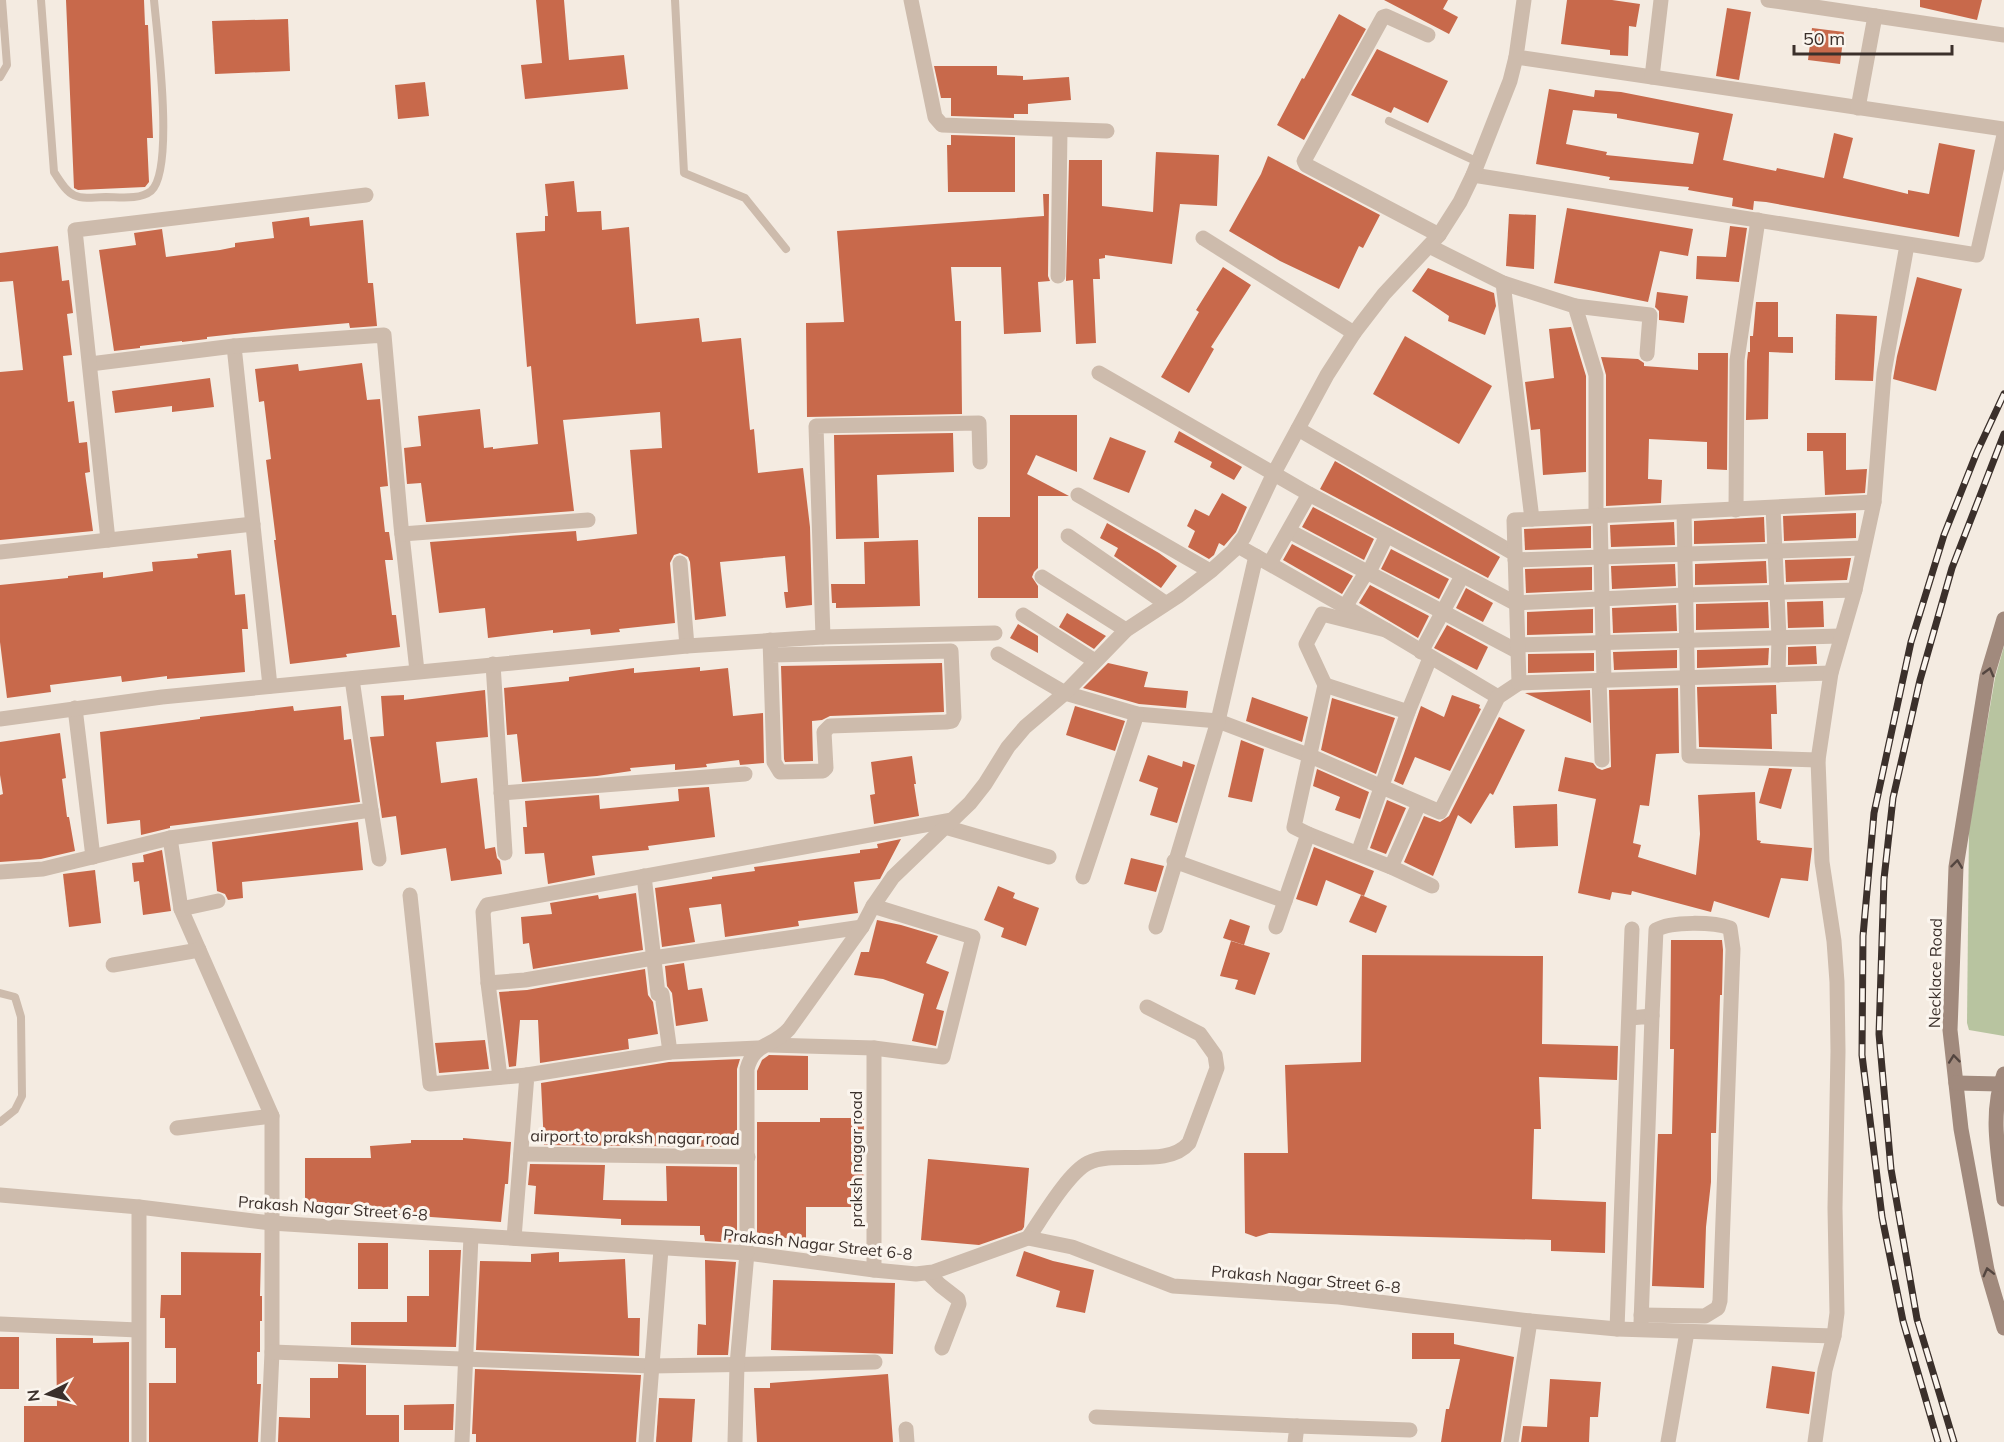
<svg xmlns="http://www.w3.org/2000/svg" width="2004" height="1442" font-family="Mulish,sans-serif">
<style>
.green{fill:#b8c4a0}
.building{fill:#c8694b;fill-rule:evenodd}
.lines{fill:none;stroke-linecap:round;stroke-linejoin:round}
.service{stroke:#cdbbac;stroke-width:8}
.minor{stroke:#cdbbac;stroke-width:15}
.tertiary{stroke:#cdbbac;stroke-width:15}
.secondary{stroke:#a18a7d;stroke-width:15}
.rail-casing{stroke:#3b302b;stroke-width:7}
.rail{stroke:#fbf5ee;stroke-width:4.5;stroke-dasharray:14;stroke-linecap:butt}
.oneway{stroke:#544640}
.labels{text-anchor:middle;stroke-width:6;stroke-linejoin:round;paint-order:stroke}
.street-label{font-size:16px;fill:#3b302b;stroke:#fbf5ee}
</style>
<rect width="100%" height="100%" fill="#f4ebe1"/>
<path class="green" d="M2004 646V1036L1969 1030 1967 1023 1969 829 1995 678Z"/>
<g class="building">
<path d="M66 0H144L145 25H148L153 138H147L149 182 145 187 78 190 74 188Z"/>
<path d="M536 0H564L569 60 624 55 628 89 525 99 521 65 542 63Z"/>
<path d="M1384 0H1448L1443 9 1458 17 1449 34Z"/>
<path d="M1567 0H1612L1640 4 1636 27 1629 26 1628 56 1610 55V50L1561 44Z"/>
<path d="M1920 0H1982L1977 20 1920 7Z"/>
<path d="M1727 8 1751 12 1739 80 1716 76Z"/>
<path d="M1339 14 1366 29 1304 140 1277 125 1302 78 1304 79Z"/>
<path d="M288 19 290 71 215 74 212 21Z"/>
<path d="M1812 28 1844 32 1840 64 1808 60Z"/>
<path d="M1377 49 1448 81 1428 123 1394 107 1391 113 1351 95Z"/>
<path d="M934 66H997V75L1023 76V80L1069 77 1071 100 1028 104V114H1014V118L951 116V98H941Z"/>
<path d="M425 82 429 116 398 119 395 85Z"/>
<path d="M1549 89 1594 97 1595 90 1621 92 1733 114 1723 160 1776 171 1777 168 1824 178 1834 133 1853 138 1843 178 1908 194V190L1929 194 1939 143 1975 150 1959 237 1766 202 1754 201 1753 210 1732 206 1733 198 1688 190 1689 187 1609 180 1610 177 1536 164ZM1573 110 1617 114V118L1699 133 1693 164 1606 155 1607 152 1566 144Z"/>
<path d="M951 135 1015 137V192H948L947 145H951Z"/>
<path d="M1156 152 1219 155 1217 206 1180 204 1172 264 1105 255V258L1099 259 1100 279H1093L1096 343 1076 344 1073 280 1066 281 1069 160H1102V206L1153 212Z"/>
<path d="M1268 156 1380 215 1363 248 1359 246 1339 289 1280 261 1229 231 1261 174Z"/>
<path d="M574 181 577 212 601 211 602 230 629 227 636 324 699 318 702 342 741 338 750 430 754 429 758 473 803 468 810 527 812 605 786 608 784 592H788L785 556 720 562 726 616 695 620 690 562 688 557 680 553 674 555 670 563 675 623 619 629 620 632 591 635 590 629 553 633V630L488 638 485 608 439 613 430 542 576 531 577 541 637 534 630 450 662 448 660 412 563 420 574 511 428 522H426L421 483 407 484 404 448 421 446 418 416 480 409 484 448 493 447V449L538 444 531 366 527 367 516 233 545 231V216H548L545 184Z"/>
<path d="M1043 194H1049L1048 276 1050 281 1038 282 1041 332 1004 334 1001 267H951L955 321H961L962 414 807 417 806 323 844 322 837 231 1044 216Z"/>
<path d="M1567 208 1693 229 1688 256 1660 251 1648 302 1554 283Z"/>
<path d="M1509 214 1536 215 1534 269 1506 266Z"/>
<path d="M309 217 310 226 363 220 368 283H373L377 326 350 328 349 323 282 329 207 337V339L182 342V341L140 346V348L114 351 99 250 136 245 134 233 162 229 166 257 220 250 235 247V243L274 238 272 222Z"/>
<path d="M1730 226 1747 228 1739 282 1696 279 1697 256 1726 257Z"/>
<path d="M58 246 62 281 69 280 73 313 67 314 72 355 63 356 68 402 74 401 79 443 87 442 90 472 85 473 93 531 0 540V372L23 370 13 281 0 282V253Z"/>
<path d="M1223 267 1251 285 1211 347 1214 349 1189 393 1161 377 1199 312 1196 310Z"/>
<path d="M1428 268 1494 293 1496 306 1485 335 1448 321 1449 316 1412 291Z"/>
<path d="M1917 277 1962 289 1936 391 1893 379 1897 356Z"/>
<path d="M1657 292 1688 296 1684 323 1659 320V311L1655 307Z"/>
<path d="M1756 302H1778V337H1793V353L1769 352 1768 419 1746 420 1747 361 1748 352H1750V336H1753Z"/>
<path d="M1836 314 1877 316 1873 381 1835 380Z"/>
<path d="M1571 327 1586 376V472L1543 475 1540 429 1531 430 1525 382 1554 378 1549 329Z"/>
<path d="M1405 336 1492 386 1459 444 1373 394Z"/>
<path d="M1698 353H1728L1727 470 1707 469V442L1649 439 1648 479 1662 480 1661 503 1606 506V375L1601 357 1638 359 1644 363V366L1698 370Z"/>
<path d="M362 363 367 400 380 399 388 486 380 487 385 532H389L393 560H385L392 615H396L400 647 346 654 347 657 290 664 274 540H276L266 460 271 459 264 401 259 402 255 369 298 364 299 371Z"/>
<path d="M210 378 214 407 172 412V406L115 413 112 391Z"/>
<path d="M1010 415H1077V472L1036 455 1027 474 1069 496H1038V568L1034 572 1032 577 1038 586V598H978V517H1010Z"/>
<path d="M1179 431 1242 467 1234 480 1210 467 1212 462 1174 442Z"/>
<path d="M953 433 954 472 877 475 879 538 836 539 834 435Z"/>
<path d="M1807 433H1846V470L1867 469 1865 493 1825 495 1823 451H1807Z"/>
<path d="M1110 437 1146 451 1129 493 1093 479Z"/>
<path d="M1335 461 1500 557 1488 578 1320 489Z"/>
<path d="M1222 493 1247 507 1236 532 1224 546 1219 543 1214 555 1209 559 1188 547 1195 531 1187 526 1195 509 1209 516Z"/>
<path d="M1313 507 1374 539 1364 560 1302 527Z"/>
<path d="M1856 513V538L1784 541 1783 516Z"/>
<path d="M1764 517 1765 542 1694 544V521Z"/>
<path d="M1674 522 1675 545 1611 547 1610 525Z"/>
<path d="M1107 523 1159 553 1177 566 1161 588 1114 556 1118 548 1100 538Z"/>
<path d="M1591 526V548L1525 550 1524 529Z"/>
<path d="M918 540 920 606 836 608V603H832L831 584H865L864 542Z"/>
<path d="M1292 544 1353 576 1342 594 1283 560Z"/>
<path d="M1391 549 1449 579 1439 599 1381 569Z"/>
<path d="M231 550 235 595 245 594 248 629H242L245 672 167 679V676L122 682 121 676 50 685 51 692 7 698 0 642V585L68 578V576L103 572V578L153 571 152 562 198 558 197 554Z"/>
<path d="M1851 558 1847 580 1786 582 1785 560Z"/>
<path d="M1766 561 1767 583 1695 585V564Z"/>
<path d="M1675 564 1676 586 1612 589 1611 566Z"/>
<path d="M1592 567V590L1526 593 1525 569Z"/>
<path d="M1370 585 1429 616 1418 638 1359 603Z"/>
<path d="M1466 588 1493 603 1483 622 1456 608Z"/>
<path d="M1823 601 1824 627 1788 628 1787 602Z"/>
<path d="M1768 602 1769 628 1696 630V604Z"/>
<path d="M1676 605 1677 631 1613 633 1612 608Z"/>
<path d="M1593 609V633L1527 635V612Z"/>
<path d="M1067 613 1106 636 1094 649 1059 627Z"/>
<path d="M1018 624 1038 636V653L1010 638Z"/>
<path d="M1447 625 1488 647 1477 670 1434 648Z"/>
<path d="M1816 646 1817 664 1788 665V647Z"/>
<path d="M1769 648 1768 665 1697 668V650Z"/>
<path d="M1677 650V668L1614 670 1613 652Z"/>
<path d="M1594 653V671L1528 673V654Z"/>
<path d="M942 663 944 712 830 716 822 720 812 721 813 761 785 762 784 759 781 666Z"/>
<path d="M1108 663 1148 672 1144 687 1188 691 1186 708 1139 704 1083 688Z"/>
<path d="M700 667V671L728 668 733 716 763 713 764 763 740 765 739 760 706 764 707 767 675 770V764L630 768 631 771 597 776 522 782 517 734 507 735 504 688 569 681V677L634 668V673Z"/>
<path d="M1776 685 1777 714H1771L1772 749 1699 747 1697 687Z"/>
<path d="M1678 688 1679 753 1656 754 1649 806 1640 805 1633 843 1641 845 1638 857 1696 875 1700 834 1698 795 1755 792 1757 840 1761 841 1760 843 1812 848 1808 881 1781 878 1769 918 1714 901 1711 912 1632 891 1631 895 1612 892 1610 900 1578 893 1596 799 1558 791 1565 757 1593 763 1597 768 1602 770 1611 767 1609 690Z"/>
<path d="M485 690 488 737 436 742 441 783 477 778 485 849 495 847 497 858 500 861 502 874 451 881 446 848 401 855 396 816 382 818 370 737 384 736 381 696 404 695V700Z"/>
<path d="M1590 690 1591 723 1525 693Z"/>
<path d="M1452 695 1480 705 1479 708 1481 709 1450 771 1415 757 1403 785 1394 781 1421 706 1444 717Z"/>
<path d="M1252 697 1308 717 1302 742 1246 721Z"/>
<path d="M1332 698 1395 718 1376 774 1321 750Z"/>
<path d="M293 706 294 711 341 706 344 740 351 739 360 802 170 826V828L141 835 140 820 107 824 100 732 200 719V717Z"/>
<path d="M1075 706 1125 721 1115 751 1066 735Z"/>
<path d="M1499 717 1525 730 1493 795 1490 793 1471 824 1458 815 1433 876 1404 862 1424 816 1440 822 1449 816Z"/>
<path d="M60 733 66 778 62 779 67 817H69L75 851 41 859 0 862V795L3 794 0 775V742Z"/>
<path d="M1241 740 1264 749 1252 802 1228 797Z"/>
<path d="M1148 755 1182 767 1183 761 1195 765 1177 823 1150 815 1158 788 1139 781Z"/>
<path d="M912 756 916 784H914L919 816 874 824 870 795 875 794 871 762Z"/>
<path d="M1769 768 1792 769 1781 809 1759 803Z"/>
<path d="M1317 769 1369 792 1360 819 1335 810 1340 797 1313 786Z"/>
<path d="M709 787 715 837 648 846 649 850 592 856 595 875 548 884 544 853 525 854 523 827H527L525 801 599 795 600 809 679 801 678 789Z"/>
<path d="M1387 800 1406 808 1386 854 1370 848Z"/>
<path d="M1557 804 1558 846 1515 848 1513 806Z"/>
<path d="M358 822 363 870 242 882 243 898 228 900 225 894 217 891 212 842Z"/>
<path d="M901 839 880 879 854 882 858 913 798 921 799 926 725 937 721 904 689 908 695 942 662 947 655 888 712 879V877L755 871 754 867 860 853V850L878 848 877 844Z"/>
<path d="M1314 847 1374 871 1364 896 1326 880 1317 906 1296 899Z"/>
<path d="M162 850 171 911 143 915 139 881 134 882 132 863 144 862 143 855Z"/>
<path d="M1131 858 1164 866 1156 892 1124 884Z"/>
<path d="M95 870 101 923 69 927 63 874Z"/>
<path d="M998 886 1015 893 1013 898 1039 908 1026 946 1001 937 1004 928 984 920Z"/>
<path d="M636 893 643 950 533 969 529 943 523 944 521 917 552 914 550 903 598 895 599 899Z"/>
<path d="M1361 895 1387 906 1376 933 1349 922Z"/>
<path d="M1230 919 1250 926 1244 945 1223 938Z"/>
<path d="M877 920 901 925 938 936 926 963 949 972 936 1009 944 1011 936 1046 912 1041 924 994 883 979 854 975 861 952H869Z"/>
<path d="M1671 940H1722L1723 950 1722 995H1720L1716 1133H1711V1182L1706 1227 1704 1288 1652 1286 1658 1134H1672L1674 1049H1670Z"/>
<path d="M1231 941 1270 953 1255 995 1235 989 1238 980 1220 976Z"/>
<path d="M1362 955 1543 956 1542 1044 1618 1046 1617 1080 1539 1077 1541 1129H1534L1532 1199 1606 1202 1605 1253 1551 1251V1240L1269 1233 1256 1237 1245 1233 1244 1153H1288L1285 1065 1361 1062Z"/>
<path d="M684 963 688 990 702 988 708 1021 676 1026 672 993 667 986 665 966Z"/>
<path d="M645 969 648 995 653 1002 658 1034 628 1039 629 1049 540 1063 538 1020H520L516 1066 509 1067 499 992 527 990Z"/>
<path d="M485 1040 489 1069 439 1073 435 1043Z"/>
<path d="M769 1055 808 1056V1090H757V1071L762 1060Z"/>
<path d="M740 1059 737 1069V1147L544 1145 541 1083 669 1062Z"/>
<path d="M820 1118H864L863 1207H806V1238H757V1122H820Z"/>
<path d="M463 1138 511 1142 508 1184H505L501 1222 375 1213V1206L305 1205V1158H371L370 1146 411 1143V1140H463Z"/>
<path d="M928 1159 1029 1168 1024 1227 1022 1230 979 1245 921 1240Z"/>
<path d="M530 1164 605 1165 603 1200 667 1201 666 1166 737 1167V1243L705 1241 704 1235H700V1226L621 1225V1219L534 1214 536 1186 528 1185Z"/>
<rect x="358" y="1243" width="30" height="46"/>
<path d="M429 1250H461L456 1347 351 1345V1322H407V1296H429Z"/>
<path d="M1024 1251 1053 1261 1094 1270 1085 1313 1056 1307 1060 1291 1016 1276Z"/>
<path d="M181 1252 261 1253 260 1296H262V1321H260V1352H257V1384H261L258 1442H149V1383H176V1348H165V1318H160L161 1295H181Z"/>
<path d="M559 1252V1262L625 1259 628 1318H640L639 1356 476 1350 480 1261 531 1262V1254Z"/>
<path d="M705 1260 736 1262 728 1355H697L698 1324 706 1325Z"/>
<path d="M773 1280 895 1283 893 1354 771 1350Z"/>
<path d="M1412 1333H1454V1344L1514 1357 1501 1442H1441L1446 1409H1449L1460 1359H1412Z"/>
<rect x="0" y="1337" width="19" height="52"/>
<path d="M56 1338H93V1343L129 1342V1442H24V1406H57Z"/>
<path d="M338 1364 366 1365V1415H399V1442H278L279 1417 310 1418V1378H338Z"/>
<path d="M1772 1366 1815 1372 1809 1414 1766 1408Z"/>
<path d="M475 1369 641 1375 636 1442H476V1434H472Z"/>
<path d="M888 1374 893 1442H757L754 1388H770V1383Z"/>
<path d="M1550 1379 1601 1382 1598 1417H1590L1589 1442H1521L1523 1426 1547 1427Z"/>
<path d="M659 1398 695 1399 692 1442H656Z"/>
<path d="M454 1404 453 1430H404V1405Z"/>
</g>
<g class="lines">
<g class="service">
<path d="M41 0 54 172C71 199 74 199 106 197 119 197 140 200 151 191 175 170 157 34 154 0"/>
<path d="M675 0 684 173 745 198 786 249"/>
<path d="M0 77 7 65 2 0"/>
<path d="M1389 121 1478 162"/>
<path d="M0 993 15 997 21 1017 22 1096 15 1110 0 1122"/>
</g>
<g class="minor">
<path d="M911 0 935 117 942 125 1107 131"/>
<path d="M1768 0 2004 35"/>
<path d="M1428 35 1386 16 1383 17 1304 161 1306 165 1439 235"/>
<path d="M1516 57 2004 129"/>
<path d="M1652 77 1661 0"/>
<path d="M1858 108 1875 16"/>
<path d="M1473 175 1977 255 2004 135"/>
<path d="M1203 238 1354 333"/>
<path d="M1429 246 1503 283 1575 306 1596 375V515"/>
<path d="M1058 276 1060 130"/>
<path d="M1503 283 1532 519"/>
<path d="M1575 306 1650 315 1647 354"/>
<path d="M234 346 270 686"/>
<path d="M90 364 234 346 384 335 401 526 417 671"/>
<path d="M1099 373 1309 494 1515 603 1685 595 1855 590"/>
<path d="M1298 429 1515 554"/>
<path d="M1078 495 1210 571"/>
<path d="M1773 508 1779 637 1778 675"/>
<path d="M1736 510 1737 360 1758 220"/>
<path d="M1684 512 1689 756 1818 760"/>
<path d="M1600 515 1604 680"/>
<path d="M1289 531 1517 651"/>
<path d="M402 534 588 520"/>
<path d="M1068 536 1165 603"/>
<path d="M108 540 75 230 366 195"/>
<path d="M1238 546 1386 630 1498 697"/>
<path d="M0 552 253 524"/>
<path d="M1515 560 1863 548"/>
<path d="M680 563 687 646"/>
<path d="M1270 563 1309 494"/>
<path d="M1042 577 1126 630"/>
<path d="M1345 607 1367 571 1369 572 1387 535"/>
<path d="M1023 615 1095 661"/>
<path d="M823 637 816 426 979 423 980 462"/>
<path d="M770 640 774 762 780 772 823 771 826 768 824 732 830 726 946 722 952 721 954 717 951 651 771 655"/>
<path d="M1517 645 1840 636"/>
<path d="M1421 652 1462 576"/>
<path d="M998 654 1065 693 1137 714 1218 721 1308 755 1440 812 1498 697 1519 683 1514 520 1874 502"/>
<path d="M493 664 505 853"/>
<path d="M1599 680 1602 760"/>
<path d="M1519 683 1831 673"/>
<path d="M1325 685 1408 712"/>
<path d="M75 708 93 857"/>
<path d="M0 719 162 697 687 646 823 637 995 633"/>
<path d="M501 793 745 774"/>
<path d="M371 810 379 859"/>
<path d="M945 827 1049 857"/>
<path d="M1308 834 1391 867 1432 886"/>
<path d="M170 838 181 909 272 1116V1352L268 1442"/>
<path d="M1358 853 1408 712 1430 658"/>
<path d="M1174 861 1285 901"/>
<path d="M1391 867 1419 804"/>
<path d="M0 872 43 869 170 838 371 810 352 679"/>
<path d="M644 876 658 994H662L670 1052"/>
<path d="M1083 877 1137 714"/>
<path d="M410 895 430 1084 527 1075"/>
<path d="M181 909 218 901"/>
<path d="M1156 927 1218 721 1256 556"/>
<path d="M1276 927 1308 834 1294 827 1325 685 1306 644 1322 614 1386 630"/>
<path d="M113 965 199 950"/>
<path d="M488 983 525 980 653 958 862 927"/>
<path d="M1630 1018 1652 1016 1641 1323"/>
<path d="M770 1045 874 1048 943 1057 973 937 873 906"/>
<path d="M874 1048V1270"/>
<path d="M500 1077 488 983 483 912 487 905 952 820"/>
<path d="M177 1128 272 1116"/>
<path d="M521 1154 748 1157"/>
<path d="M514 1238 527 1075 670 1052 758 1048"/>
<path d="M1028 1238C1042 1218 1068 1173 1088 1163 1115 1149 1167 1169 1189 1143L1217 1068 1215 1055 1200 1034 1147 1007"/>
<path d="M928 1273 940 1285 958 1299 959 1304 942 1348"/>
<path d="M1641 1315 1705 1316 1718 1308 1720 1301 1733 949 1730 928C1714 922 1671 921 1656 930L1652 1016"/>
<path d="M0 1324 138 1330"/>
<path d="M1617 1329 1632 929"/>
<path d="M272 1352 652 1366 875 1362"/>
<path d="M1096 1417 1297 1426 1295 1442"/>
<path d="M1297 1426 1410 1430"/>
<path d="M906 1429 907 1442"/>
<path d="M139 1442V1207"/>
<path d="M462 1442 471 1236"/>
<path d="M646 1442 661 1249"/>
<path d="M735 1442 737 1365 747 1253 874 1270 916 1274 933 1272 1028 1238 1072 1247 1173 1286 1339 1297 1530 1321 1617 1329 1834 1336"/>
<path d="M1511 1442 1530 1321"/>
<path d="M1668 1442 1687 1332"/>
<path d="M1815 1442 1825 1370 1834 1336 1837 1313 1835 1208 1838 1051 1837 982 1834 941 1822 862 1818 760 1831 673 1855 590 1874 502 1884 373 1907 245"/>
</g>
<path class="tertiary" d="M0 1195 139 1207 271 1223 747 1253V1069C754 1042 772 1048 789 1029L862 927 873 906 893 877 970 803 985 784 1008 747 1025 727 1065 693 1126 630 1178 596 1212 570 1233 551 1244 537 1274 473 1327 375 1354 333 1384 294 1439 235 1460 202 1473 175 1510 81 1516 57 1524 0"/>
<g class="secondary">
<path d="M2004 619 1987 676 1956 867 1950 1030 1961 1129 1987 1270 2004 1328"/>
<path d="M2004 1074C1989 1114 1999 1158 2004 1199"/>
<path d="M1956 1083 2000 1084"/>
</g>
<defs>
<g id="rail">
<path d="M1938 1442 1903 1321 1882 1217 1862 1055 1863 936 1874 813 1911 642 1944 535 1977 452 2004 394"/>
<path d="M1954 1442 1917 1319 1891 1169 1879 1034 1884 879 1893 798 1920 680 1952 568 2004 434"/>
</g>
</defs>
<use href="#rail" class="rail-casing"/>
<use href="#rail" class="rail"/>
</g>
<defs><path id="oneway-chevron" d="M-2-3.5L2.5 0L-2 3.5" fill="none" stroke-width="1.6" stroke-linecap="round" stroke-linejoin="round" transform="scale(1.5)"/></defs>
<g class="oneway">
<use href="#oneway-chevron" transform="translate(1989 672) rotate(-75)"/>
<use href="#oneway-chevron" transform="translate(1957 864) rotate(-83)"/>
<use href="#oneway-chevron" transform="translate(1954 1059) rotate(-96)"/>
<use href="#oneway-chevron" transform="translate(1988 1272) rotate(-104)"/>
</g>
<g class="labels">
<g class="street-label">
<text transform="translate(1935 973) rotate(-89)" y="6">Necklace Road</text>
<text transform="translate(635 1137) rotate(1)" y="6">airport to praksh nagar road</text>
<text transform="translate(856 1159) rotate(-90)" y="6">praksh nagar road</text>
<text transform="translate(333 1208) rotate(4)" y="6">Prakash Nagar Street 6-8</text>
<text transform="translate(818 1244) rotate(6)" y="6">Prakash Nagar Street 6-8</text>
<text transform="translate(1306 1279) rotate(5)" y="6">Prakash Nagar Street 6-8</text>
</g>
</g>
<g transform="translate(48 1394) rotate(264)" stroke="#fbf5ee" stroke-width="4.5" paint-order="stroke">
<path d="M0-4.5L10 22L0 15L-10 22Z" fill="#3b302b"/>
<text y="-9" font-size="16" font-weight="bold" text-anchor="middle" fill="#3b302b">N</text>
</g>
<path d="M1794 45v9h158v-9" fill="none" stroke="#3b302b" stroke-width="3"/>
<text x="1803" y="45" font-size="18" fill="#3b302b" stroke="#fbf5ee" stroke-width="4.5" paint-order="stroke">50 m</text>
</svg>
